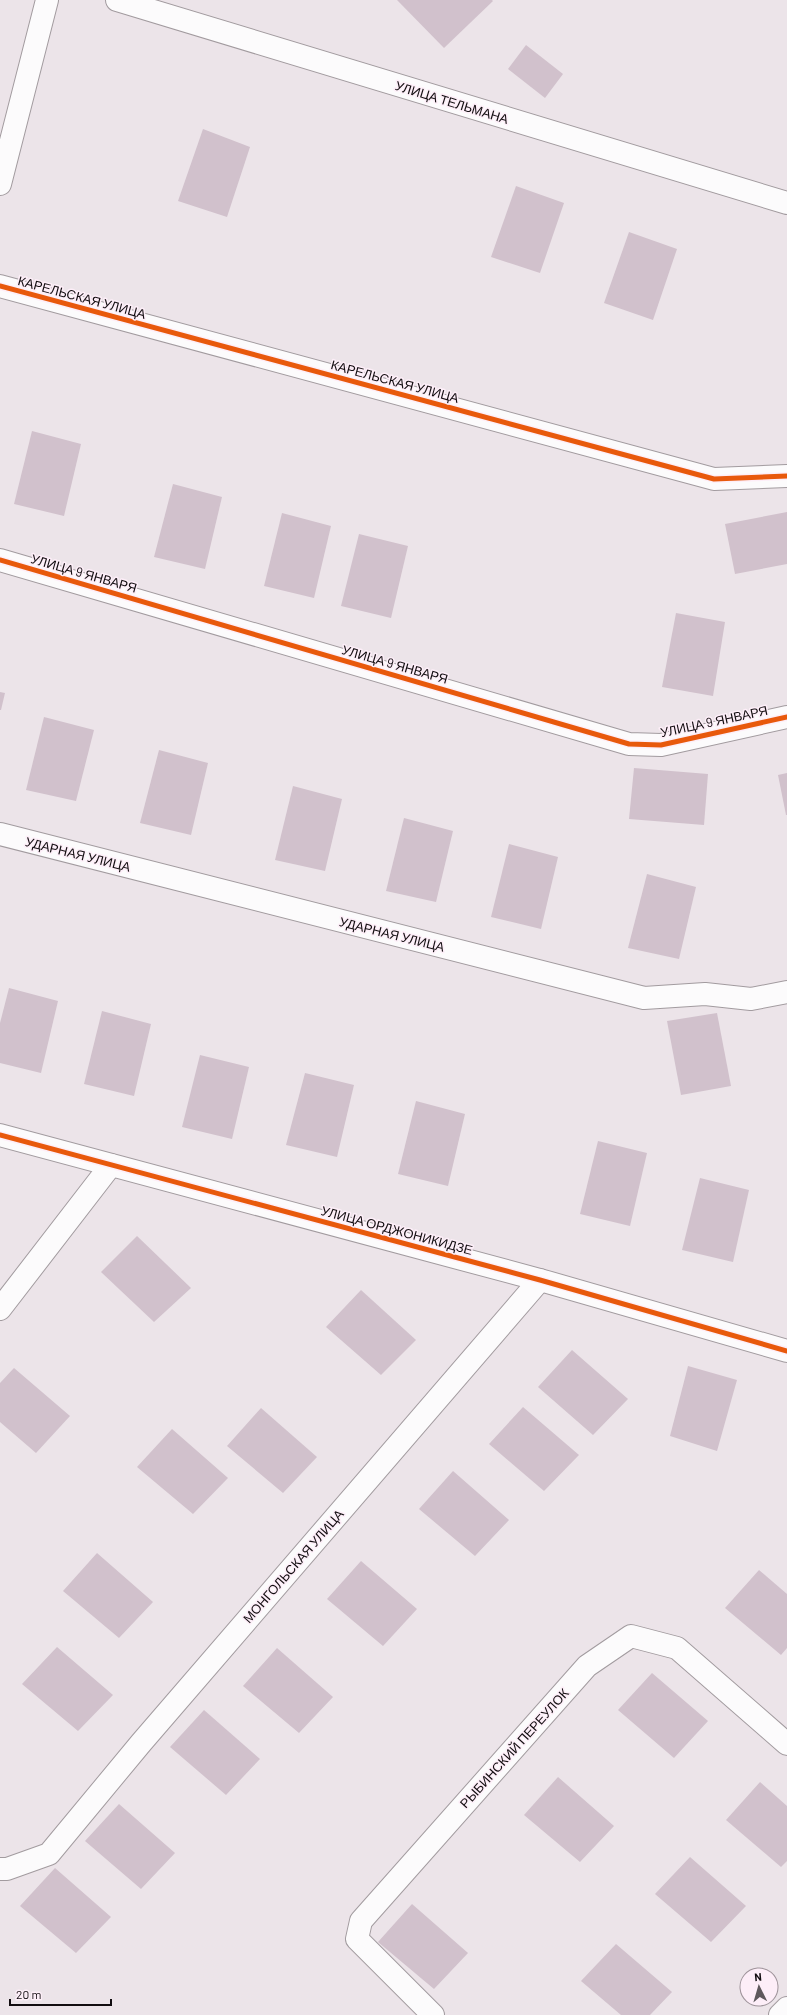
<svg xmlns="http://www.w3.org/2000/svg" width="787" height="2015" font-family="Barlow,sans-serif">
<style>
.building{fill:#d1c1cc}
.lines{fill:none;stroke-linecap:round;stroke-linejoin:round}
.minor-casing{stroke:#a29b9f;stroke-width:24}
.minor{stroke:#fcfbfc;stroke-width:22}
.cycleway-casing{stroke:#fdeef8;stroke-width:8}
.cycleway{stroke:#e8590c;stroke-width:5}
.labels{text-anchor:middle;stroke-width:3;stroke-linejoin:round;paint-order:stroke}
.street-label{font-size:13px;fill:#120d10;stroke:#fdeef8}
</style>
<rect width="100%" height="100%" fill="#ece4e9"/>
<g class="building">
<path d="M397 0H492L493 1 444 48Z"/>
<path d="M526 45 563 74 545 98 508 69Z"/>
<path d="M203 129 250 147 227 217 178 201Z"/>
<path d="M516 186 564 203 540 273 491 257Z"/>
<path d="M629 232 677 249 653 320 604 303Z"/>
<path d="M32 431 81 444 64 516 14 504Z"/>
<path d="M173 484 222 497 205 569 154 557Z"/>
<path d="M787 512V564L735 574 725 524Z"/>
<path d="M282 513 331 526 314 598 264 586Z"/>
<path d="M359 534 408 546 391 618 341 606Z"/>
<path d="M676 613 725 622 713 696 662 687Z"/>
<path d="M0 692 5 693 1 710H0Z"/>
<path d="M44 717 94 730 76 801 26 790Z"/>
<path d="M159 750 208 763 191 835 140 823Z"/>
<path d="M634 768 708 774 704 825 629 819Z"/>
<path d="M787 773V815H786L778 775Z"/>
<path d="M293 786 342 799 325 871 275 860Z"/>
<path d="M404 818 453 831 436 902 386 891Z"/>
<path d="M509 844 558 857 541 929 491 917Z"/>
<path d="M647 874 696 887 679 959 628 948Z"/>
<path d="M9 988 58 1001 41 1073 0 1063V1023Z"/>
<path d="M102 1011 151 1024 134 1096 84 1084Z"/>
<path d="M717 1013 731 1086 681 1095 667 1021Z"/>
<path d="M200 1055 249 1067 232 1139 182 1127Z"/>
<path d="M305 1073 354 1085 337 1157 286 1145Z"/>
<path d="M416 1101 465 1114 448 1186 398 1174Z"/>
<path d="M598 1141 647 1153 630 1226 580 1214Z"/>
<path d="M700 1178 749 1190 733 1262 682 1250Z"/>
<path d="M137 1236 191 1288 154 1322 101 1272Z"/>
<path d="M361 1290 416 1340 381 1375 326 1327Z"/>
<path d="M572 1350 628 1399 593 1435 538 1387Z"/>
<path d="M688 1366 737 1380 717 1451 670 1436Z"/>
<path d="M14 1368 70 1416 36 1453 0 1422V1383Z"/>
<path d="M523 1407 579 1455 544 1491 489 1444Z"/>
<path d="M261 1408 317 1457 283 1493 227 1446Z"/>
<path d="M172 1429 228 1478 193 1514 137 1467Z"/>
<path d="M453 1471 509 1520 475 1556 419 1509Z"/>
<path d="M97 1553 153 1602 119 1638 63 1591Z"/>
<path d="M361 1561 417 1609 383 1646 327 1599Z"/>
<path d="M759 1570 787 1594V1648L781 1655 725 1608Z"/>
<path d="M57 1647 113 1695 78 1731 22 1684Z"/>
<path d="M277 1648 333 1697 299 1733 243 1686Z"/>
<path d="M652 1673 708 1721 674 1758 618 1710Z"/>
<path d="M204 1710 260 1759 226 1795 170 1747Z"/>
<path d="M558 1777 614 1826 580 1862 524 1815Z"/>
<path d="M760 1782 787 1806V1861L781 1867 726 1820Z"/>
<path d="M119 1804 175 1853 141 1889 85 1841Z"/>
<path d="M690 1857 746 1906 711 1942 655 1894Z"/>
<path d="M55 1868 111 1917 76 1953 20 1906Z"/>
<path d="M412 1904 468 1953 434 1989 378 1942Z"/>
<path d="M616 1944 672 1992 650 2015H621L581 1981Z"/>
</g>
<g class="lines">
<defs>
<g id="minor">
<path d="M117 0 787 203"/>
<path d="M0 184 47 0"/>
<path d="M0 286 714 479 787 476"/>
<path d="M0 560 629 744 661 745 787 717"/>
<path d="M0 834 644 998 705 994 751 999 787 992"/>
<path d="M0 1135 540 1280 787 1351"/>
<path d="M0 1309 111 1165"/>
<path d="M0 1869H7L49 1854 141 1743 540 1280"/>
<path d="M433 2015 357 1939 361 1921 587 1666 631 1636 677 1648 787 1744"/>
<path d="M780 2015 787 2008"/>
</g>
</defs>
<use href="#minor" class="minor-casing"/>
<use href="#minor" class="minor"/>
<defs>
<g id="cycleway">
<path d="M0 286 714 479 787 476"/>
<path d="M0 560 629 744 661 745 787 717"/>
<path d="M0 1135 540 1280 787 1351"/>
</g>
</defs>
<use href="#cycleway" class="cycleway-casing"/>
<use href="#cycleway" class="cycleway"/>
</g>
<g class="labels">
<g class="street-label">
<text transform="translate(452 102) rotate(17)" y="5">УЛИЦА ТЕЛЬМАНА</text>
<text transform="translate(82 297) rotate(15)" y="5">КАРЕЛЬСКАЯ УЛИЦА</text>
<text transform="translate(395 381) rotate(15)" y="5">КАРЕЛЬСКАЯ УЛИЦА</text>
<text transform="translate(84 573) rotate(16)" y="5">УЛИЦА 9 ЯНВАРЯ</text>
<text transform="translate(395 664) rotate(16)" y="5">УЛИЦА 9 ЯНВАРЯ</text>
<text transform="translate(714 721) rotate(-12)" y="5">УЛИЦА 9 ЯНВАРЯ</text>
<text transform="translate(78 854) rotate(14)" y="5">УДАРНАЯ УЛИЦА</text>
<text transform="translate(392 934) rotate(14)" y="5">УДАРНАЯ УЛИЦА</text>
<text transform="translate(397 1230) rotate(15)" y="5">УЛИЦА ОРДЖОНИКИДЗЕ</text>
<text transform="translate(293 1566) rotate(-49)" y="5">МОНГОЛЬСКАЯ УЛИЦА</text>
<text transform="translate(514 1748) rotate(-48)" y="5">РЫБИНСКИЙ ПЕРЕУЛОК</text>
</g>
</g>
<g transform="translate(759 1987) rotate(355)"><circle r="19" fill="#fdeef8" stroke="#9f949b"/>
<path d="M0-3L7 15L0 10L-7 15Z" fill="#5e585c"/>
<text y="-6" font-size="11" font-weight="bold" text-anchor="middle" fill="#120d10">N</text>
</g>
<path d="M10 1999v6h101v-6" fill="none" stroke="#120d10" stroke-width="2"/>
<text x="16" y="1999" font-size="12" fill="#120d10" stroke="#fdeef8" stroke-width="3" paint-order="stroke">20 m</text>
</svg>
